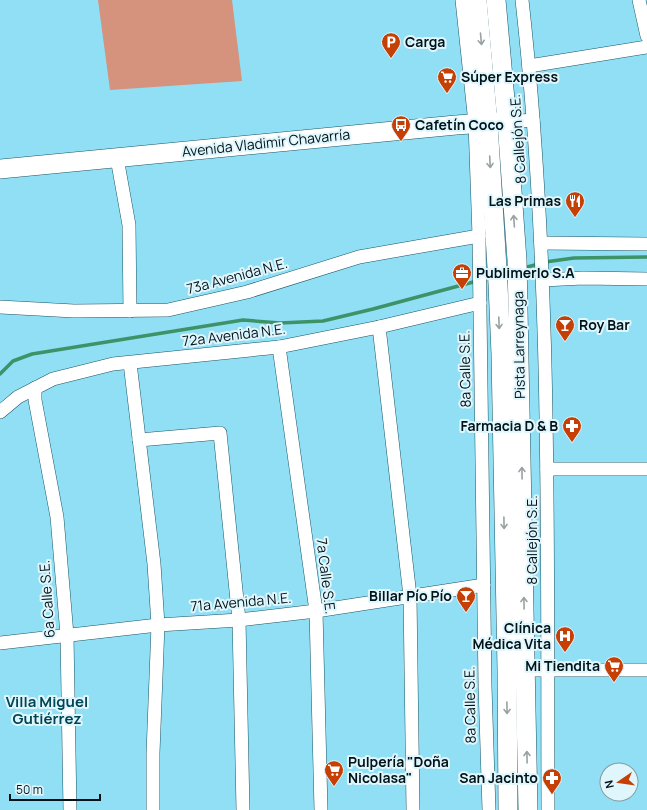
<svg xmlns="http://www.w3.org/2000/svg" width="647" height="810" font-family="Manrope,sans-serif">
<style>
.green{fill:#d5927d}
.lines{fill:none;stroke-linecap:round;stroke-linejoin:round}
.stream{stroke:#3d9367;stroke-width:3.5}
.street-casing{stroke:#185666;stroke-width:14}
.secondary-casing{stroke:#185666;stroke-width:20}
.street{stroke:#fff;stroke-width:13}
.secondary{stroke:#fff;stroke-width:19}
.oneway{stroke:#99a1a3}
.labels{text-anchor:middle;stroke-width:4;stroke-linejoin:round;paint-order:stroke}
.poi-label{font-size:14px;font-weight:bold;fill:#001319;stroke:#e0f6fd;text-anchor:start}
.street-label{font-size:14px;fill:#001319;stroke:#e0f6fd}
.neighbourhood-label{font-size:15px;font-weight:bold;fill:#004554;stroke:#e0f6fd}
</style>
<rect width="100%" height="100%" fill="#91dff5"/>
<path class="green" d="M98 0H232L242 81 110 90Z"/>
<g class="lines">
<g class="stream">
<path d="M545 262 574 258 647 257"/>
<path d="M523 268 539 264"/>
<path d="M0 374 13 361 32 354 243 320 280 323 323 321 373 309 477 281"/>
</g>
<defs>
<g id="street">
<path d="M462 0 475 123 479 236 485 686 489 810"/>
<path d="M522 0C552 269 547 540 548 810"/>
<path d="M639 0 647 36"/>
<path d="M529 66 647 47"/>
<path d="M507 122 533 120"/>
<path d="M117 158 129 225 130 311"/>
<path d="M541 243 647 244"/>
<path d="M543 280 583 278 647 279"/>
<path d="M0 307 74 311 168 310 247 292 359 257 479 236"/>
<path d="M379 327 410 596 413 810"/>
<path d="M279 347 316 611 321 810"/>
<path d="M130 363 154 564 158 625 153 753V810"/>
<path d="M35 388V400L57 517 67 635 70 810"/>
<path d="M0 412 18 397 53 379 113 364 279 347 379 327 480 303"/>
<path d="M139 440 220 433 239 620 243 810"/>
<path d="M547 469H647"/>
<path d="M0 643 158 625 239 620 316 611 484 585"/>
<path d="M517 670H647"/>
</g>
<g id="secondary">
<path d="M477 0 488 123 498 284 501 354 507 669 508 810"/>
<path d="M496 0 507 122 517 260 528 810"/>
<path d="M0 169 456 125 500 122"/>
</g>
</defs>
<use href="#street" class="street-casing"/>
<use href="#secondary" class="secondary-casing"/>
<use href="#street" class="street"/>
<use href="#secondary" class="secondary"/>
</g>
<defs><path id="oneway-shaft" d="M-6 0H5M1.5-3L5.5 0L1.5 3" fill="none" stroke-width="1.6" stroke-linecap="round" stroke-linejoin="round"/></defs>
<g class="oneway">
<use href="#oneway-shaft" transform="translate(481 39) rotate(85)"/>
<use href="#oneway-shaft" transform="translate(490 162) rotate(87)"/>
<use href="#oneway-shaft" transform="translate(514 221) rotate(-94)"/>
<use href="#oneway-shaft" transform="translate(499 323) rotate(88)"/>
<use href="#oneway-shaft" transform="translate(522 473) rotate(-91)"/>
<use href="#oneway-shaft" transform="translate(504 523) rotate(89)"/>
<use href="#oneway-shaft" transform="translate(524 603) rotate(-91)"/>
<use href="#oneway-shaft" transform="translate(507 708) rotate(89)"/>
<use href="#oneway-shaft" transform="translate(527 757) rotate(-91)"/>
</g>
<defs>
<symbol id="parking-pin" viewBox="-11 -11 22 30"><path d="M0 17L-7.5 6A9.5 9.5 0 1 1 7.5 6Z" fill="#c63f04" stroke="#e0f6fd"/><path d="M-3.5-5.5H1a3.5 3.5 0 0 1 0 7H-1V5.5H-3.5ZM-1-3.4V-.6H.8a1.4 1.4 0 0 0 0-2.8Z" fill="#fff"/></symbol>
<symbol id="supermarket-pin" viewBox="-11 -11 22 30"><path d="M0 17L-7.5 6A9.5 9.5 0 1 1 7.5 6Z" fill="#c63f04" stroke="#e0f6fd"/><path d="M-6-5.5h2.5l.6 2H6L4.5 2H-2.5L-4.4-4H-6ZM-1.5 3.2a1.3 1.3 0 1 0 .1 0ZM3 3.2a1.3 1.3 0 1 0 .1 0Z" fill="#fff"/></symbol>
<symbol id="bus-pin" viewBox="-11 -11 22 30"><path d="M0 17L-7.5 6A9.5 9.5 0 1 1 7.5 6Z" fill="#c63f04" stroke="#e0f6fd"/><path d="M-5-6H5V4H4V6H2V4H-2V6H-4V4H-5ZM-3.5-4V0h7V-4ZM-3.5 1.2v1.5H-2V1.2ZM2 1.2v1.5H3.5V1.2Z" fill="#fff"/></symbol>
<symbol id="restaurant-pin" viewBox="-11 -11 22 30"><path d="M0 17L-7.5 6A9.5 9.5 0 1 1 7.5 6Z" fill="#c63f04" stroke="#e0f6fd"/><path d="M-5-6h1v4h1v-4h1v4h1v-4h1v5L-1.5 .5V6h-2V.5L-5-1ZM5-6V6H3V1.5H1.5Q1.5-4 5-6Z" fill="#fff"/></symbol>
<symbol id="office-pin" viewBox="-11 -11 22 30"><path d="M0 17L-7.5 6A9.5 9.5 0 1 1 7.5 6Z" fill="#c63f04" stroke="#e0f6fd"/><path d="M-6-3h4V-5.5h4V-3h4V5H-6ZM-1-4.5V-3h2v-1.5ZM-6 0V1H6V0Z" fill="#fff"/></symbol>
<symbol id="bar-pin" viewBox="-11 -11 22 30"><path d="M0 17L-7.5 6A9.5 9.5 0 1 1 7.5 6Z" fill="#c63f04" stroke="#e0f6fd"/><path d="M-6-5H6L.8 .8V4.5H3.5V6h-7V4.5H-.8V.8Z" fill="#fff"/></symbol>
<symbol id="pharmacy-pin" viewBox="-11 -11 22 30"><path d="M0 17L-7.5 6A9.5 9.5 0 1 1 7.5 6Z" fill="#c63f04" stroke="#e0f6fd"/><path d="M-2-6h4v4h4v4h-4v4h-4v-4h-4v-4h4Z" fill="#fff"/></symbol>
<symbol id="hospital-pin" viewBox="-11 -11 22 30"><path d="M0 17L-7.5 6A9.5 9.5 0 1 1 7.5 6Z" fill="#c63f04" stroke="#e0f6fd"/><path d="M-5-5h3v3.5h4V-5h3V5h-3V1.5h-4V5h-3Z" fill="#fff"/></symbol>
</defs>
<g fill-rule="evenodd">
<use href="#parking-pin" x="380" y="31" width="22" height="30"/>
<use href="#supermarket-pin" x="436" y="66" width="22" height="30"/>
<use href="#bus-pin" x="390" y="114" width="22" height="30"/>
<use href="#restaurant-pin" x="564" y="190" width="22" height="30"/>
<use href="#office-pin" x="451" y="262" width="22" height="30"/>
<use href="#bar-pin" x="554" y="314" width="22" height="30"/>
<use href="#pharmacy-pin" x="561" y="415" width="22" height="30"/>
<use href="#bar-pin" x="455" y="585" width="22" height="30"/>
<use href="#hospital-pin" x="554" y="625" width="22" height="30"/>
<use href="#supermarket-pin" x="603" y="655" width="22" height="30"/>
<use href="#supermarket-pin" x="323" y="759" width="22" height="30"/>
<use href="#pharmacy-pin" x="541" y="767" width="22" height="30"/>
</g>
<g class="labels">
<g class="poi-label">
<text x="405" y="47">Carga</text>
<text x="461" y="82">Súper Express</text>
<text x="415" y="130">Cafetín Coco</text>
<text x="561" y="206" text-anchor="end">Las Primas</text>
<text x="476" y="278">Publimerlo S.A</text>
<text x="579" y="330">Roy Bar</text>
<text x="558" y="431" text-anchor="end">Farmacia D &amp; B</text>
<text x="452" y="601" text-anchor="end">Billar Pío Pío</text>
<text x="551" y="633" text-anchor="end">Clínica<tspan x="551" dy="16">Médica Vita</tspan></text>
<text x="600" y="671" text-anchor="end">Mi Tiendita</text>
<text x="348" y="767">Pulpería "Doña<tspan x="348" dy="16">Nicolasa"</tspan></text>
<text x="538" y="783" text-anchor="end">San Jacinto</text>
</g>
<g class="street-label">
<text transform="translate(518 139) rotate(-94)" y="5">8 Callejón S.E.</text>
<text transform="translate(266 143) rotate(-6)" y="5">Avenida Vladimir Chavarría</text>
<text transform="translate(237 276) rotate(-15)" y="5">73a Avenida N.E.</text>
<text transform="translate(234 335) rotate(-7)" y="5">72a Avenida N.E.</text>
<text transform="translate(519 345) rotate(-91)" y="5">Pista Larreynaga</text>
<text transform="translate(465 369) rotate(-91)" y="5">8a Calle S.E.</text>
<text transform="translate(532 540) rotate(-90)" y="5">8 Callejón S.E.</text>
<text transform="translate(326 576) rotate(83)" y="5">7a Calle S.E.</text>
<text transform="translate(47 599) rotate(-94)" y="5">6a Calle S.E.</text>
<text transform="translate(241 602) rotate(-5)" y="5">71a Avenida N.E.</text>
<text transform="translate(470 705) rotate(-91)" y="5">8a Calle S.E.</text>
</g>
<g class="neighbourhood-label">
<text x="47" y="707">Villa Miguel<tspan x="47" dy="17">Gutiérrez</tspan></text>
</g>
</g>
<g transform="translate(619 782) rotate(257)"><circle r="19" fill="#e0f6fd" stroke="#869ba2"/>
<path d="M0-3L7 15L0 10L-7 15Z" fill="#c63f04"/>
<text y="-6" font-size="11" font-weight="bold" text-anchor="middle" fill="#001319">N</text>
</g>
<path d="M10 794v6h90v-6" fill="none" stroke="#001319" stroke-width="2"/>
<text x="16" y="794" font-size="12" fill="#001319" stroke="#e0f6fd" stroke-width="3" paint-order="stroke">50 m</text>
</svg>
